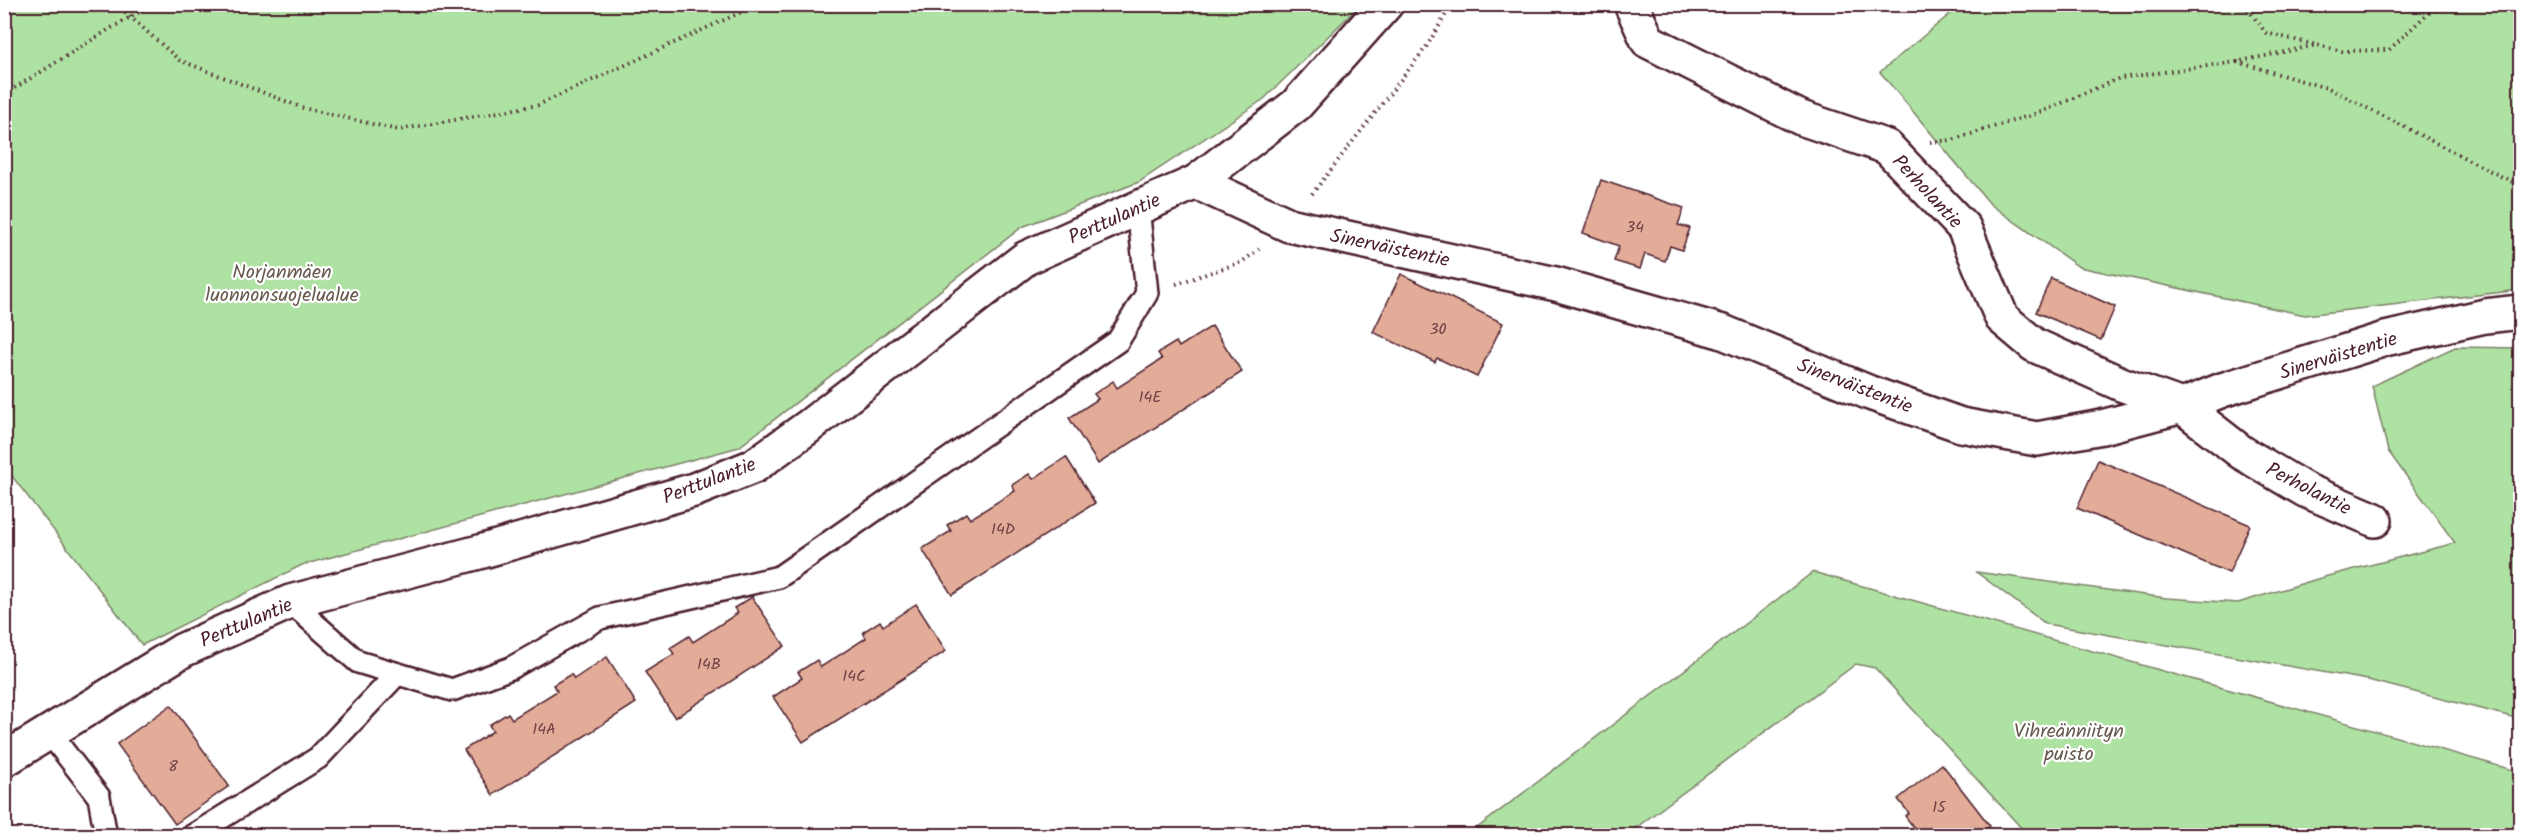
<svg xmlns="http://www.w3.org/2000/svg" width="2525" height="840" font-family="Kalam,sans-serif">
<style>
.green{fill:#aee2a3;stroke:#7c8067;stroke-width:1.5}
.building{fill:#e3ac99;stroke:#4a1f2b;stroke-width:1.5}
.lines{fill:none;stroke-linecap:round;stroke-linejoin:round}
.lane-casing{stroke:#4a1f2b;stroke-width:26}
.street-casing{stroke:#4a1f2b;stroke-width:38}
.path{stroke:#4a1f2b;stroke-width:4;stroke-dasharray:1.5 4.5;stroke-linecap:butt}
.lane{stroke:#fff;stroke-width:21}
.street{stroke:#fff;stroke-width:33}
.labels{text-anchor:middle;stroke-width:4.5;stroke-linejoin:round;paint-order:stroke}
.number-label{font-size:16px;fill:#704246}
.street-label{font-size:20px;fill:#4a1f2b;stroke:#fff}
.park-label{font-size:20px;fill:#685a4f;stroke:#fff}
</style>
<rect width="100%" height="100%" fill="#fff"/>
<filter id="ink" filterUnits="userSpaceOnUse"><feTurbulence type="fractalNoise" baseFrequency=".0167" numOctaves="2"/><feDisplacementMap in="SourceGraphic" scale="12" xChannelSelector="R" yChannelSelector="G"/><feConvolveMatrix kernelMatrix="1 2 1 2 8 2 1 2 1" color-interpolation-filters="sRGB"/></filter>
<g filter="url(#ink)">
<g class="green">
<path d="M5 4H1360V5L1264 99 1139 182 1022 227 739 447 302 565 142 645 5 467Z"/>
<path d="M1961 5H2520V290L2305 315 2079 267 1991 205 1880 72Z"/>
<path d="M2455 347 2520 348V719L2368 680 2046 624 1976 572 2167 598 2238 603 2324 577 2455 543 2388 451 2372 386Z"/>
<path d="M1813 572 2520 772V835L2307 836 2283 827 2272 836 2024 835 2025 832 1875 668 1856 664 1626 835H1468Z"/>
</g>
<g class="building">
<path d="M1601 180 1684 208 1678 225 1690 228 1682 250 1670 246 1665 261 1645 254 1640 269 1614 261 1619 246 1583 233Z"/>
<path d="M1401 274 1503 323 1477 377 1437 358 1435 362 1373 332Z"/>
<path d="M2051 278 2115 307 2101 340 2036 312Z"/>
<path d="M1212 326 1242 372 1098 464 1069 418 1098 399 1094 394 1113 381 1117 388 1162 359 1158 353 1176 342 1179 347Z"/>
<path d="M1066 457 1095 503 952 595 922 549 951 531 947 525 966 513 970 519 1015 491 1012 485 1029 474 1033 479Z"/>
<path d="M2098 460 2250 525 2229 573 2077 508Z"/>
<path d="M752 597 785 646 675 718 645 672 674 654 670 648 689 636 693 642 738 613 734 608Z"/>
<path d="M916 604 946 651 803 742 773 697 802 678 798 672 817 660 821 667 866 638 863 632 880 621 883 626Z"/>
<path d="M607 657 636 703 493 795 464 750 493 731 489 725 508 713 512 719 557 691 553 685 571 674 574 679Z"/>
<path d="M171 705 229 786 175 824 117 744Z"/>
<path d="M1942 764 1990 826 1978 836H1920L1905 816 1909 813 1898 799Z"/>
</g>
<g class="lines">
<defs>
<g id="lane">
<path d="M290 602 358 662 452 690 511 668 600 618 779 577 1118 341 1147 293 1138 207"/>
<path d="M48 731 99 797 106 836"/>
<path d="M192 836 318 758 397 674"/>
</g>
<g id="street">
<path d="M1631 4 1648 41 1801 118 1887 147 1964 228 2002 318 2034 345 2121 384 2182 406 2241 452 2305 490 2375 520"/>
<path d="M1196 182 1289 225 1556 284 1723 332 1870 393 1961 425 2037 439 2102 427 2182 406 2222 390 2385 339 2485 316 2520 312"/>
<path d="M4 760 183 650 290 602 483 551 694 490 754 466 808 427 1026 258 1196 182 1296 105 1386 4"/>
</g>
</defs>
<use href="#lane" class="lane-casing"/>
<use href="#street" class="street-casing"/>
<g class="path">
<path d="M116 4 179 60 303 108 398 130 538 105 759 4"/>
<path d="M2244 4 2266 33 2342 51 2389 50 2428 13 2448 4"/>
<path d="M2237 62 2330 89 2520 186"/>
<path d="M4 94C55 65 103 30 155 4"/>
<path d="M1930 142 1952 140 2041 112 2120 78 2236 62 2317 45"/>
<path d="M1312 194 1427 46 1452 4"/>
<path d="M1176 284 1242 262 1259 249"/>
</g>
<use href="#lane" class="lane"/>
<use href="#street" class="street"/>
</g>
</g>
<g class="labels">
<g class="number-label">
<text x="1635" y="232">34</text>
<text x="1438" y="334">30</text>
<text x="1150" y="402">14E</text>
<text x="1003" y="534">14D</text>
<text x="709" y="669">14B</text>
<text x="854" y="681">14C</text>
<text x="544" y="734">14A</text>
<text x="173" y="771">8</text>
<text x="1939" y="812">15</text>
</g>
<g class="street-label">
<text transform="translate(1928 191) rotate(47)" y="7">Perholantie</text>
<text transform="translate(1114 218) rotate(-24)" y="7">Perttulantie</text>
<text transform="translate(1390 247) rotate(12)" y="7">Sinerväistentie</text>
<text transform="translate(2338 355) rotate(-17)" y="7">Sinerväistentie</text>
<text transform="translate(1855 385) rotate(21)" y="7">Sinerväistentie</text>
<text transform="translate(709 480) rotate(-21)" y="7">Perttulantie</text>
<text transform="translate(2309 488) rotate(27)" y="7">Perholantie</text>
<text transform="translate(246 622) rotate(-23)" y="7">Perttulantie</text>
</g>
<g class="park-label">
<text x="282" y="278">Norjanmäen<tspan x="282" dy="23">luonnonsuojelualue</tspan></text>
<text x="2069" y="737">Vihreänniityn<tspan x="2069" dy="23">puisto</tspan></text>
</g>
</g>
<rect width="2525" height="840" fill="none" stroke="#fff" stroke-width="24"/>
<rect x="12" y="12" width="2501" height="816" fill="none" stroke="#4a1f2b" stroke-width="2" filter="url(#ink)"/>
</svg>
